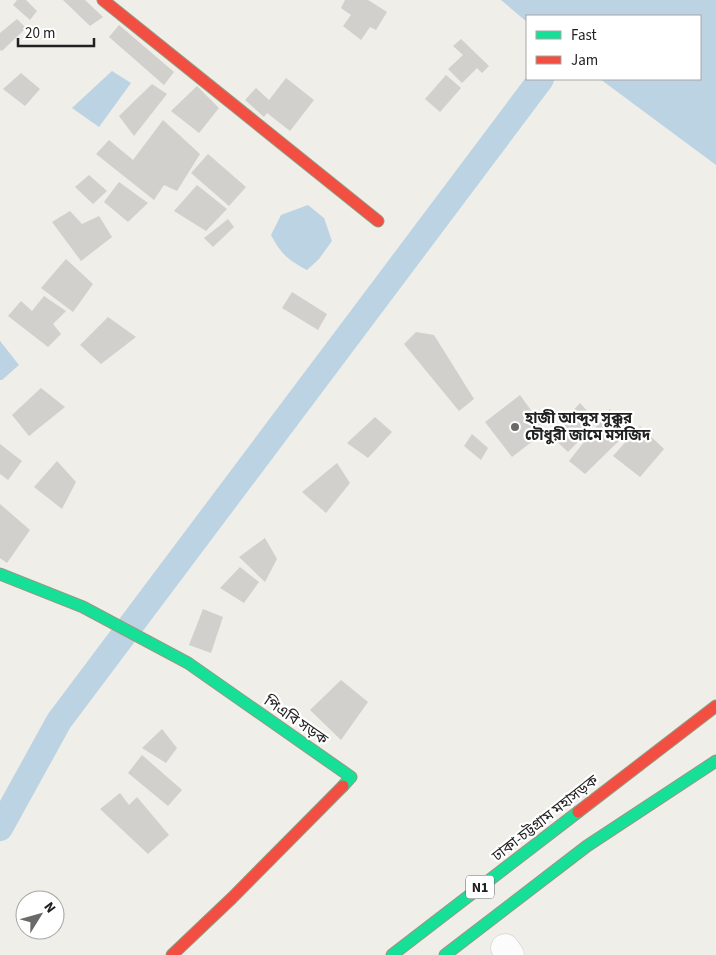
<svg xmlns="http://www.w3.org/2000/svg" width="716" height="955" font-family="'Source Sans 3','Noto Sans Bengali',sans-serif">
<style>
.water{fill:#bcd3e3}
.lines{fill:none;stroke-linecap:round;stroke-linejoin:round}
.canal{stroke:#bcd3e3;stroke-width:26}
.building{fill:#d1d0cc}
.street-casing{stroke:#c8c8c5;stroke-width:29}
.fast-casing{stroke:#939a80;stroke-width:13}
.jam-casing{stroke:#939a80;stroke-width:13}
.street{stroke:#fdfcfc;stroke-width:28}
.fast{stroke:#16e098;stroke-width:11}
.jam{stroke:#f24e42;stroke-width:11}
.poi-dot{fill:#696967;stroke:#fff;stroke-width:2}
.labels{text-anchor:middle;stroke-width:4.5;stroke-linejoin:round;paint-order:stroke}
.shield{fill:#fff;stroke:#646464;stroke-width:1}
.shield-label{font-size:14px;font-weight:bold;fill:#212121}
.poi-label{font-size:15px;font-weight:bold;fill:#212121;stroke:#fff;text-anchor:start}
.street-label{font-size:15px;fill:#212121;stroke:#fff}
</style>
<rect width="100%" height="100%" fill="#efeee9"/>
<g class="water">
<path d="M501 0H716V165L600 79H700V16H527V22Z"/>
<path d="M112 71 131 83 99 127 72 108Z"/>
<path d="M308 205 324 218 332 241 319 259 307 270C288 260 281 254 271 235L281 215Z"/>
<path d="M0 341 19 365 2 380H0Z"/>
</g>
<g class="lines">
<path class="canal" d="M0 828 59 721 541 79"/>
</g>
<g class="building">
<path d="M17 0H26L37 11 30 20 13 5Z"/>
<path d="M63 0H85L103 17 90 26Z"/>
<path d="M345 0H368L387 12 376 30 370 27 361 40 343 26 351 15 341 8Z"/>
<path d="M17 19 26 28 2 51 0 50V33Z"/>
<path d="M119 25 174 72 164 85 109 37Z"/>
<path d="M461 39 489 66 482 73 477 68 462 83 448 69 463 55 453 46Z"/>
<path d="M21 73 40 89 25 106 3 89Z"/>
<path d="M446 75 461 88 440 112 425 99Z"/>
<path d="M286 78 314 100 290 131 267 113 264 117 245 100 256 88 269 100Z"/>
<path d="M152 84 167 94 134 136 119 116Z"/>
<path d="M197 86 219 108 199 133 171 111Z"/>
<path d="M163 120 200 154 177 191 164 185 154 200 96 154 109 140 133 160Z"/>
<path d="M208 154 246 187 229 206 191 173Z"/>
<path d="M89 175 107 191 93 204 75 187Z"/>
<path d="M119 182 148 203 128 222 104 202Z"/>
<path d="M197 185 227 209 206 231 174 211Z"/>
<path d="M70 211 82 224 99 216 112 237 81 261 52 222Z"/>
<path d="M228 219 234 227 213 247 204 238Z"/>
<path d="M66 259 93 284 73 312 41 288Z"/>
<path d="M292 292 327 314 318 330 282 308Z"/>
<path d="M44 296 66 311 53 324 61 334 48 347 8 316 21 301 32 311Z"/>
<path d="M108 317 136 337 101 364 80 345Z"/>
<path d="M416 332 434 335 474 399 459 411 404 344Z"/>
<path d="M41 388 65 407 29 436 12 415Z"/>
<path d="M520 395 546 431 512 457 485 422Z"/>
<path d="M580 403 597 422 568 452 550 435Z"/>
<path d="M610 409 630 430 585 474 569 461Z"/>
<path d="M375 417 392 432 368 458 347 443Z"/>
<path d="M640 426 664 449 640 477 613 456Z"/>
<path d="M472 434 488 448 481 460 464 446Z"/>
<path d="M0 444 22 461 8 480 0 474Z"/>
<path d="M57 461 76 482 62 509 34 487Z"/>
<path d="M337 463 350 483 326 513 302 492Z"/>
<path d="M0 504 30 530 7 563 0 558Z"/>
<path d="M265 538 277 559 265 582 239 557Z"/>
<path d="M240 567 259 582 244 603 220 588Z"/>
<path d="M203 609 223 617 211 653 189 645Z"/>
<path d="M341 680 368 702 341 740 310 710Z"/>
<path d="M162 729 177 748 166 763 142 748Z"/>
<path d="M142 755 182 790 168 806 128 773Z"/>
<path d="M120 793 129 805 137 797 169 835 148 854 100 809Z"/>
</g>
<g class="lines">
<defs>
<path id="street" d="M505 948 510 955"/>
<g id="fast">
<path d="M0 574 83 607 188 663 351 777 343 786"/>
<path d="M392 955 578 812"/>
<path d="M445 955 587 846 716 761"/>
</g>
<g id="jam">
<path d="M103 0 378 221"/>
<path d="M578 812 716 706"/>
<path d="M172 955 232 898 343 786"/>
</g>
</defs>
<use href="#street" class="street-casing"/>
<use href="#fast" class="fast-casing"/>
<use href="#jam" class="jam-casing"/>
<use href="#street" class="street"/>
<use href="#fast" class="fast"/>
<use href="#jam" class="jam"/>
</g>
<circle class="poi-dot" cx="515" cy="427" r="5"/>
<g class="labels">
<rect class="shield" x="466" y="875.5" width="28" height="23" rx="4"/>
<g class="shield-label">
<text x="480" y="892">N1</text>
</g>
<g class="poi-label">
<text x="525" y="423">হাজী আব্দুস সুক্কুর<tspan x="525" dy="17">চৌধুরী জামে মসজিদ</tspan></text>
</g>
<g class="street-label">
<text transform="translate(296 720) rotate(35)" y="5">পিএবি সড়ক</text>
<text transform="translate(545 818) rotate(-38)" y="5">ঢাকা-চট্টগ্রাম মহাসড়ক</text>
</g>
</g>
<rect x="526" y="15" width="175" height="65" fill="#ffffff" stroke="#a6a6a6"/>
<rect x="536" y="31" width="25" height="8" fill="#16e098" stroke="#a6a6a6"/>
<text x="571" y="40" font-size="15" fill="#212121">Fast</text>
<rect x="536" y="56" width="25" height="8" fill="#f24e42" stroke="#a6a6a6"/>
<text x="571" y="65" font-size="15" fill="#212121">Jam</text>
<g transform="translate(40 915) rotate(53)"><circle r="24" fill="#ffffff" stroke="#a6a6a6"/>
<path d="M0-4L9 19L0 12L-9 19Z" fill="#696967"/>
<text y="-8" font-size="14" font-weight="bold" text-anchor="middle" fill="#212121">N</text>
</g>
<path d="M18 38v8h76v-8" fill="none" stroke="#212121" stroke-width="2.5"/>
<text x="25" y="38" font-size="15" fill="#212121" stroke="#ffffff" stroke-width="4" paint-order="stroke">20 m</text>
</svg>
